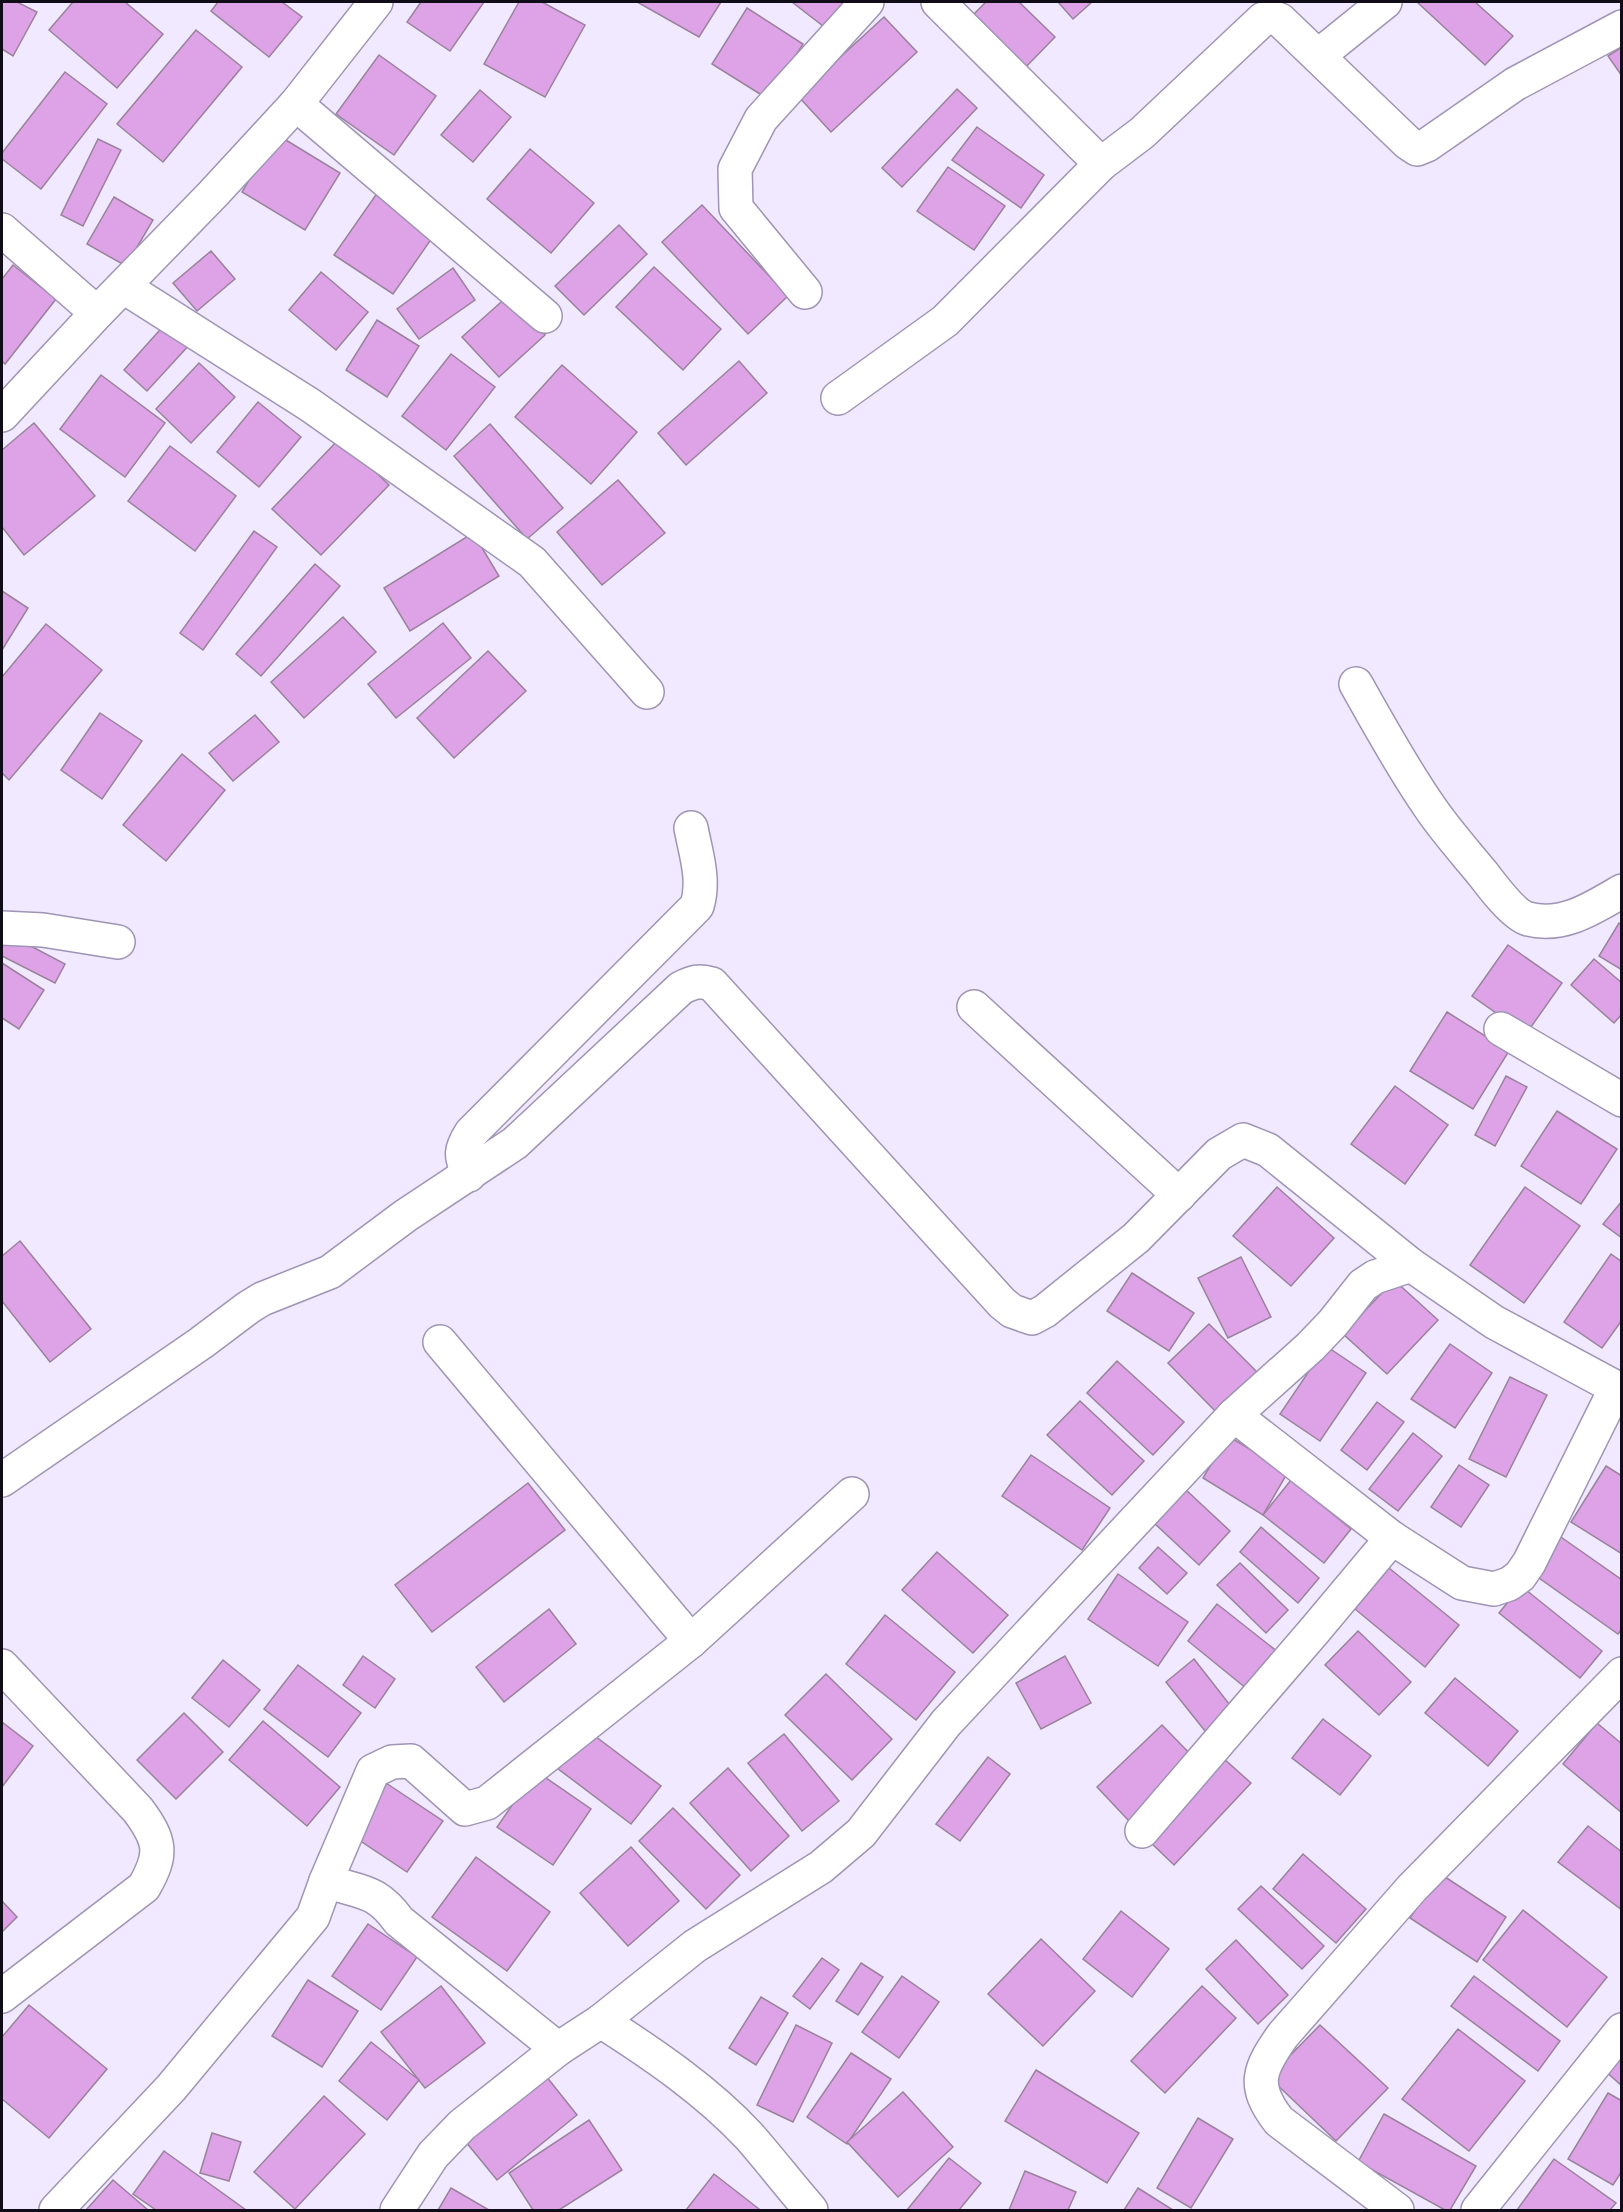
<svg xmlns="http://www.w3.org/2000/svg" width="1623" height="2212" font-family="'PT Sans',sans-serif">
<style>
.building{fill:#dea3e6;stroke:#9a829d;stroke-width:1.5}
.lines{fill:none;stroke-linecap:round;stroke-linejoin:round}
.street-casing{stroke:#9f94b5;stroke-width:36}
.street{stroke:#fff;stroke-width:33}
</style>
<rect width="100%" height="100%" fill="#f0e9ff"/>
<g class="building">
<path d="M2 2H17L37 12 13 56 2 49Z"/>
<path d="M73 2H125L163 34 117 88 49 30Z"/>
<path d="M218 2H282L302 17 269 57 211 11Z"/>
<path d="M421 2H484L450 51 407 22Z"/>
<path d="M519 2H542L585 25 545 97 484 64Z"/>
<path d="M637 2H721L699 37Z"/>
<path d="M792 2H844L823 26Z"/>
<path d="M986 2H1019L1055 37 1021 72 968 20Z"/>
<path d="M1058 2H1092L1073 19Z"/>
<path d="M1417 2H1475L1513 36 1485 65Z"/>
<path d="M747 8 803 44 768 99 712 64Z"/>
<path d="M884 17 917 52 831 132 798 96Z"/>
<path d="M196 30 242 67 163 162 117 124Z"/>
<path d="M1622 47V76L1608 56Z"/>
<path d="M379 55 436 96 394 155 336 114Z"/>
<path d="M65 72 107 104 41 189 2 159V153Z"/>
<path d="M957 89 977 108 902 187 882 168Z"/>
<path d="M480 90 511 117 473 162 441 135Z"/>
<path d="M977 127 1044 175 1021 208 952 160Z"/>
<path d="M276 134 340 173 305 230 242 192Z"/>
<path d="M98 139 121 150 83 226 61 215Z"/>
<path d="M530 149 594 203 551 253 487 199Z"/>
<path d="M948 167 1005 206 974 250 917 211Z"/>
<path d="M380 189 439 228 393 294 334 255Z"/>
<path d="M114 197 153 220 126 266 87 244Z"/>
<path d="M702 205 788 296 748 334 662 242Z"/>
<path d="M619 225 647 254 584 315 555 286Z"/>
<path d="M211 251 235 279 197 311 173 283Z"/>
<path d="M13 265 56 299 5 364 2 361V279Z"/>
<path d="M654 267 721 329 683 370 616 307Z"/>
<path d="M453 268 475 300 419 339 397 309Z"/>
<path d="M321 272 368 312 336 350 289 310Z"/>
<path d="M509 295 545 335 499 377 462 337Z"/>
<path d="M377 320 419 346 387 397 346 370Z"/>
<path d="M167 322 191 343 147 391 124 370Z"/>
<path d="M451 354 495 387 446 450 402 416Z"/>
<path d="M739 361 767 393 686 465 658 433Z"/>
<path d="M199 363 235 397 191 443 156 409Z"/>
<path d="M562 365 637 432 591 484 515 417Z"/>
<path d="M101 375 165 423 125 477 60 429Z"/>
<path d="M258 402 301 437 259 487 217 452Z"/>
<path d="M34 423 95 496 24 555 2 527V450Z"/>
<path d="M490 424 563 508 527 539 454 456Z"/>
<path d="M340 438 389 485 321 555 272 509Z"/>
<path d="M170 446 236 496 195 551 128 501Z"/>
<path d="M618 480 665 533 602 585 557 532Z"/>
<path d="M254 531 277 547 203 650 180 633Z"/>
<path d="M473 533 499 576 410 631 384 588Z"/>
<path d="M315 564 340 586 261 676 236 654Z"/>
<path d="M2 591 28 608 2 650Z"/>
<path d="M343 617 376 652 304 718 271 682Z"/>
<path d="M443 623 471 658 396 718 368 684Z"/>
<path d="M46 624 102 670 9 780 2 773V677Z"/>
<path d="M488 651 526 691 454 758 417 718Z"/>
<path d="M100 713 142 741 102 799 61 770Z"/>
<path d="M255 715 279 742 233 781 209 753Z"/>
<path d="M182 754 225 790 166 861 123 825Z"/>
<path d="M1619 923 1622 925V970L1599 956Z"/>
<path d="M8 934 65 964 55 983 2 956V947Z"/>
<path d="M1508 945 1562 983 1526 1034 1472 996Z"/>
<path d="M1594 959 1622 983V1014L1614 1023 1571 985Z"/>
<path d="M2 963 44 990 19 1029 2 1018Z"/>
<path d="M1447 1012 1509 1051 1473 1109 1410 1071Z"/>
<path d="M1506 1076 1527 1087 1495 1146 1475 1135Z"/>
<path d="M1395 1086 1448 1125 1405 1184 1351 1144Z"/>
<path d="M1557 1111 1617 1149 1581 1204 1521 1166Z"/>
<path d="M1277 1187 1334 1238 1291 1286 1233 1236Z"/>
<path d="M1525 1187 1580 1226 1524 1303 1470 1265Z"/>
<path d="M1622 1201V1238L1603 1224Z"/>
<path d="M20 1241 91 1329 50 1362 2 1301V1256Z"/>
<path d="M1611 1254 1622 1262V1320L1602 1348 1564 1322Z"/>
<path d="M1241 1257 1271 1317 1228 1338 1198 1278Z"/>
<path d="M1132 1273 1194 1313 1169 1351 1107 1311Z"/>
<path d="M1394 1280 1438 1320 1387 1374 1343 1334Z"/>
<path d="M1209 1324 1261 1376 1220 1416 1168 1363Z"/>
<path d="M1450 1344 1492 1373 1455 1428 1411 1399Z"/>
<path d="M1326 1346 1366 1373 1320 1441 1280 1414Z"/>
<path d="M1117 1361 1184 1422 1153 1455 1087 1393Z"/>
<path d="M1510 1377 1547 1395 1506 1477 1469 1459Z"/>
<path d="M1080 1401 1144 1461 1112 1495 1047 1435Z"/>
<path d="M1377 1402 1404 1422 1367 1470 1341 1450Z"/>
<path d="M1413 1433 1442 1456 1398 1511 1369 1489Z"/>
<path d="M1228 1436 1288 1472 1263 1515 1203 1478Z"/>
<path d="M1031 1455 1110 1508 1082 1550 1002 1496Z"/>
<path d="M1459 1465 1489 1485 1461 1527 1431 1507Z"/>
<path d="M1606 1466 1622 1476V1554L1571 1522Z"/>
<path d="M1291 1480 1351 1529 1324 1563 1263 1515Z"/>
<path d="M528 1483 565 1530 432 1632 395 1585Z"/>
<path d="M1185 1489 1230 1531 1199 1565 1153 1522Z"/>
<path d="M1261 1527 1319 1578 1298 1603 1240 1552Z"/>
<path d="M1558 1535 1622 1580V1629L1618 1634 1532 1573Z"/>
<path d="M1158 1547 1187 1573 1167 1594 1139 1568Z"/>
<path d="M937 1552 1008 1615 973 1653 902 1590Z"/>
<path d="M1240 1563 1288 1610 1266 1633 1217 1585Z"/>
<path d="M1389 1568 1459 1625 1425 1667 1355 1609Z"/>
<path d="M1118 1574 1188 1622 1158 1666 1088 1619Z"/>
<path d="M1521 1586 1602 1651 1580 1678 1499 1613Z"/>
<path d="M1217 1604 1283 1656 1252 1693 1188 1641Z"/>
<path d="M549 1609 576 1644 504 1702 476 1667Z"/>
<path d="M885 1615 955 1672 916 1720 846 1664Z"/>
<path d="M1358 1631 1411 1682 1379 1715 1325 1665Z"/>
<path d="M363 1656 395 1679 375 1708 343 1685Z"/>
<path d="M1065 1656 1091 1703 1041 1729 1016 1683Z"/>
<path d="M1194 1659 1237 1714 1209 1736 1166 1682Z"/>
<path d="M223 1660 260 1690 229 1727 192 1698Z"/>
<path d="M298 1665 361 1713 328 1757 264 1709Z"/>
<path d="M826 1674 892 1739 852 1780 785 1715Z"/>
<path d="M1455 1678 1518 1731 1488 1766 1425 1713Z"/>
<path d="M184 1713 223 1752 176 1799 137 1760Z"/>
<path d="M1323 1719 1371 1756 1340 1795 1292 1758Z"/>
<path d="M263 1721 340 1787 307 1826 229 1760Z"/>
<path d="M2 1722 33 1746 2 1787Z"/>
<path d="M1597 1723 1622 1744V1813L1563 1764Z"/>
<path d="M1162 1725 1195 1759 1129 1821 1097 1787Z"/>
<path d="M587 1730 661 1786 631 1824 557 1768Z"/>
<path d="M784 1734 839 1801 802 1831 748 1763Z"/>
<path d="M988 1757 1010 1774 960 1841 936 1824Z"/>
<path d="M1223 1758 1251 1783 1174 1865 1147 1839Z"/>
<path d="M728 1768 789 1836 751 1871 690 1803Z"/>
<path d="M536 1771 591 1809 553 1865 497 1827Z"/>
<path d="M386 1783 443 1821 407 1872 350 1834Z"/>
<path d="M673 1808 740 1875 706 1909 639 1841Z"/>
<path d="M1588 1826 1622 1852V1910L1558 1862Z"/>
<path d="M631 1847 679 1901 628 1946 580 1893Z"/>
<path d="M1303 1854 1366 1909 1336 1943 1273 1889Z"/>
<path d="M476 1857 550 1912 507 1971 432 1917Z"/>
<path d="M1439 1873 1506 1917 1477 1962 1410 1918Z"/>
<path d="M1261 1886 1324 1946 1302 1969 1238 1909Z"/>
<path d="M2 1901 17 1917 2 1932Z"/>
<path d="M1523 1910 1607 1977 1567 2027 1483 1960Z"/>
<path d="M1121 1911 1169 1949 1132 1997 1083 1959Z"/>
<path d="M368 1924 417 1957 381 2010 332 1976Z"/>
<path d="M1041 1939 1095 1991 1043 2046 988 1994Z"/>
<path d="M1236 1940 1288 1995 1258 2024 1206 1969Z"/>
<path d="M822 1958 839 1970 810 2009 793 1996Z"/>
<path d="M861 1963 883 1977 858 2015 836 2001Z"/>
<path d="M902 1976 939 2002 899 2058 862 2032Z"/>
<path d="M1474 1976 1560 2041 1538 2071 1451 2006Z"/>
<path d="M308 1980 358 2011 322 2067 272 2036Z"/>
<path d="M441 1986 485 2043 425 2088 381 2032Z"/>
<path d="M1202 1986 1236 2018 1165 2093 1131 2061Z"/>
<path d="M761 1997 788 2013 756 2065 729 2048Z"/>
<path d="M29 2005 107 2069 49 2138 2 2099V2037Z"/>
<path d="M796 2025 832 2043 793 2122 757 2105Z"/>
<path d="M1320 2025 1388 2088 1336 2141 1269 2077Z"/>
<path d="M1458 2029 1525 2081 1469 2151 1402 2099Z"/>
<path d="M371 2042 419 2080 387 2120 339 2081Z"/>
<path d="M1622 2050V2086L1603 2069Z"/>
<path d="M851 2053 891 2079 847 2144 807 2117Z"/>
<path d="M1036 2070 1139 2133 1107 2183 1005 2121Z"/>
<path d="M542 2071 577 2115 497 2180 461 2136Z"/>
<path d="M903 2092 953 2147 898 2197 847 2142Z"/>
<path d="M1608 2093 1622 2101V2171L1613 2185 1568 2159Z"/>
<path d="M324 2096 365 2134 295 2209 254 2172Z"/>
<path d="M1384 2114 1476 2166 1450 2210H1445L1358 2162Z"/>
<path d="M1198 2118 1233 2139 1191 2208 1157 2188Z"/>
<path d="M589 2120 622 2170 559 2210H533L509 2173Z"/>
<path d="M212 2133 241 2142 229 2181 200 2173Z"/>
<path d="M164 2151 246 2210H156L133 2194Z"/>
<path d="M949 2158 981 2183 959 2210H907Z"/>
<path d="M1554 2159 1616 2203 1610 2210H1517Z"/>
<path d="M1025 2171 1076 2192 1068 2210H1009Z"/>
<path d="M714 2174 759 2209 758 2210H686Z"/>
<path d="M113 2180 148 2210H86Z"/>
<path d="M451 2188 489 2210H438Z"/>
<path d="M1138 2188 1173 2210H1124Z"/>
</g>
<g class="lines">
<defs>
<g id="street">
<path d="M938 2 1101 164"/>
<path d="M1318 56 1385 2"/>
<path d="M296 104 545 316"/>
<path d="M2 230 97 313"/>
<path d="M124 287 310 405 532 562 647 692"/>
<path d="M805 292 736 208 735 169 761 119 867 2"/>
<path d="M838 398 945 321 1101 164 1142 133 1263 19 1271 17 1280 20 1408 143 1417 149 1427 145 1515 84 1622 27"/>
<path d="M2 415 97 313 213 194 296 104 376 2"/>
<path d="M1356 684C1379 725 1402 767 1429 806 1445 830 1465 852 1483 874 1492 886 1514 915 1528 919 1563 928 1593 908 1622 891"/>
<path d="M2 928 43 930 118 942"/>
<path d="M974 1007 1179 1195"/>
<path d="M1501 1029 1622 1100"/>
<path d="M469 1175C460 1156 460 1150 471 1133L697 906C705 880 696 854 691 828"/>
<path d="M440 1342 691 1641"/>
<path d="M1234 1415 1392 1538 1462 1583 1494 1589 1509 1584 1520 1576 1529 1563 1616 1388"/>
<path d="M2 1480 201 1343 249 1307 262 1299 330 1272 405 1216 515 1143 681 988C693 982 699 980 712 984L1002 1303 1012 1311 1032 1318 1045 1311 1136 1238 1219 1154 1243 1140 1268 1150 1411 1265 1494 1322 1622 1391"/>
<path d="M2 1666 138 1810C161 1841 163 1854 144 1887L2 1996"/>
<path d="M1142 1831 1315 1630 1392 1538"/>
<path d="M326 1881 373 1771 392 1762 411 1761 465 1809 487 1803 691 1641 852 1494"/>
<path d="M601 2021 695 1946 821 1867 861 1833 946 1723 1234 1415 1310 1347 1333 1323 1363 1285 1375 1277 1411 1265"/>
<path d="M56 2210 171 2088 313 1917 326 1881C361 1893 376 1889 399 1921L558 2049 601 2021C653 2054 707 2091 749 2136 770 2160 790 2186 811 2210"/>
<path d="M397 2210 433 2155 462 2125 558 2049"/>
<path d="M1397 2210 1279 2121C1251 2085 1259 2069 1283 2035L1412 1888 1622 1674"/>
<path d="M1478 2210 1622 2030"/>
</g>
</defs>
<use href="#street" class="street-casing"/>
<use href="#street" class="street"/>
</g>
<rect width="1623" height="2212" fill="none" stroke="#110d18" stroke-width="6"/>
</svg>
